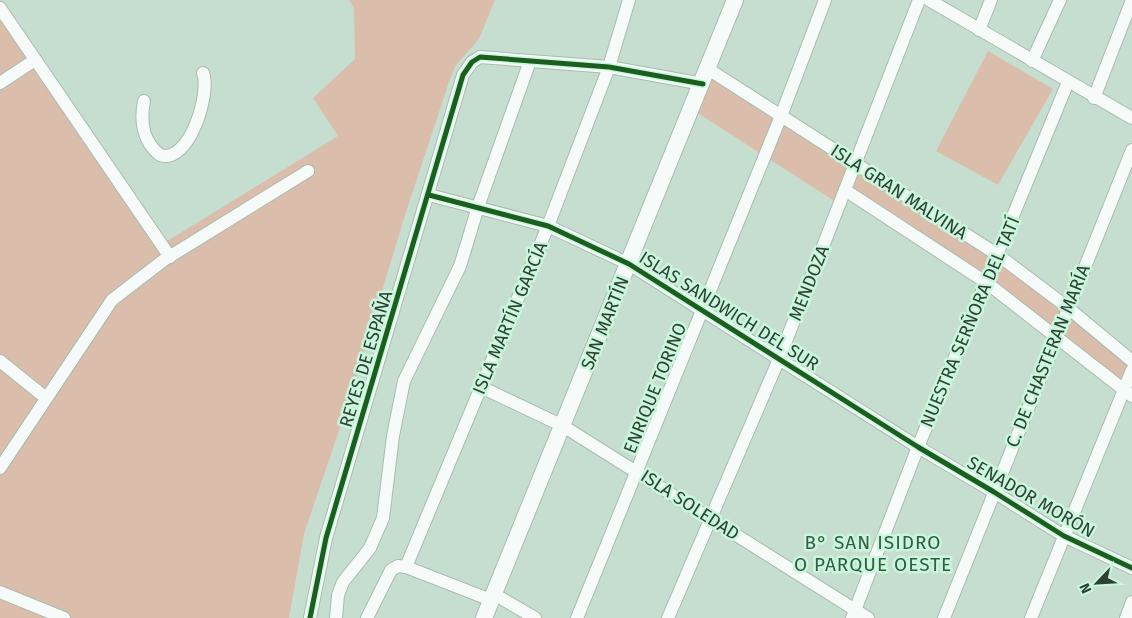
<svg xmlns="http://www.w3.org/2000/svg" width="1132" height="618" font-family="'Fira Sans',sans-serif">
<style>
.green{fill:#dabeab}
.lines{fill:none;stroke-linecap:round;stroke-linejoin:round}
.minor-casing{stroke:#a8bcb0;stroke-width:14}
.major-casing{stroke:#a8bcb0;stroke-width:18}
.minor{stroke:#f6faf8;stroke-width:12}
.major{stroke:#f6faf8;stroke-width:16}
.cycleway-casing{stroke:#c9f7db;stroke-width:8}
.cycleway{stroke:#1b5e20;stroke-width:5}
.labels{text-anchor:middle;stroke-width:5;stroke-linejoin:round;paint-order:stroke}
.street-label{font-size:18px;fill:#2e4136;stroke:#c9f7db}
.neighbourhood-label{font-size:19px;letter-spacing:1px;fill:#335c45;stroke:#c9f7db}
</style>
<rect width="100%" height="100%" fill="#c6ded0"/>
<g class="green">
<path d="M0 0 164 243 338 136 313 98 355 59 354 9 349 0H495L479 39 456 65 449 82 405 215 347 407 304 534 289 618H0Z"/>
<path d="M988 51 1053 89 998 185 936 151Z"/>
<path d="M708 69 998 255 1132 361V397L986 282 845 190 839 204 693 110Z"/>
</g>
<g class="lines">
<defs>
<g id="minor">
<path d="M929 0 1132 118"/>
<path d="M0 8 170 257"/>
<path d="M979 30 991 0"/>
<path d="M1032 61 1060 0"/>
<path d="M708 69 998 255 1067 307 1132 361"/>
<path d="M0 83 35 60"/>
<path d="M1094 98 1132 0"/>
<path d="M144 101C140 121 143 142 160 155 189 165 211 93 203 73"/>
<path d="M845 190 987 283 1132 396"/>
<path d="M429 195 548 226 629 264 918 447 994 492 1064 536 1132 568"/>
<path d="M0 361 46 398"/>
<path d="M481 387 563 426 868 618"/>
<path d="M0 468 112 300 164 260 308 171"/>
<path d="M406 567 491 600"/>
<path d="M0 592 64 618"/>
<path d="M494 594 535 618"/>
<path d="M310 618 326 538 463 75 472 62 480 57 609 67 703 84"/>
<path d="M336 618 338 595 343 582 370 548 383 518 393 436 404 381 460 266 478 207 530 61"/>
<path d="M367 618 391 570 398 566 406 567 548 226 609 67 629 0"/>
<path d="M577 618 781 116 825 0"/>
<path d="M668 618 779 359 919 0"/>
<path d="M852 618 918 447 1068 82"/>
<path d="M944 618 1132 150"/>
<path d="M1031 618 1132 370"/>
<path d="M1126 618 1132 602"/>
</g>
<path id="major" d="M484 618 735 0"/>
</defs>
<use href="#minor" class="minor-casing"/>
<use href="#major" class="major-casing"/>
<use href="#minor" class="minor"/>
<use href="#major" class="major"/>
<defs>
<g id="cycleway">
<path d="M429 195 548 226 629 264 918 447 994 492 1064 536 1132 568"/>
<path d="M310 618 326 538 463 75 472 62 480 57 609 67 703 84"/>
</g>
</defs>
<use href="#cycleway" class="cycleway-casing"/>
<use href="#cycleway" class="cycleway"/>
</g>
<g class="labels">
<g class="street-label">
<text transform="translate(899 192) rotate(33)" y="6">ISLA GRAN MALVINA</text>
<text transform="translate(809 283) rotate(-68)" y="6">MENDOZA</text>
<text transform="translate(729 311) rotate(32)" y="6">ISLAS SANDWICH DEL SUR</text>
<text transform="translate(510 318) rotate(-67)" y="6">ISLA MARTÍN GARCÍA</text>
<text transform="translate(970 322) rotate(-67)" y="6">NUESTRA SERÑORA DEL TATÍ</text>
<text transform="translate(605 323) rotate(-68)" y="6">SAN MARTÍN</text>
<text transform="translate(1048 356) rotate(-68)" y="6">C. DE CHASTERAN MARÍA</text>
<text transform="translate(366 359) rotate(-73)" y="6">REYES DE ESPAÑA</text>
<text transform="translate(655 388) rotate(-68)" y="6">ENRIQUE TORINO</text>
<text transform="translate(1031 497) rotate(30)" y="6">SENADOR MORÓN</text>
<text transform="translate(690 505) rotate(33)" y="6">ISLA SOLEDAD</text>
</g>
<g class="neighbourhood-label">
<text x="873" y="549">B° SAN ISIDRO<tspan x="873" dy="22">O PARQUE OESTE</tspan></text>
</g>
</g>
<g transform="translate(1097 583) rotate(245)" stroke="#c9f7db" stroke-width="4" paint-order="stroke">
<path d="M0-4L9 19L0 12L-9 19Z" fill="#2e4136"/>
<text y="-8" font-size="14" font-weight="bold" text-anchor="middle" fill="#2e4136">N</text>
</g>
</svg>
